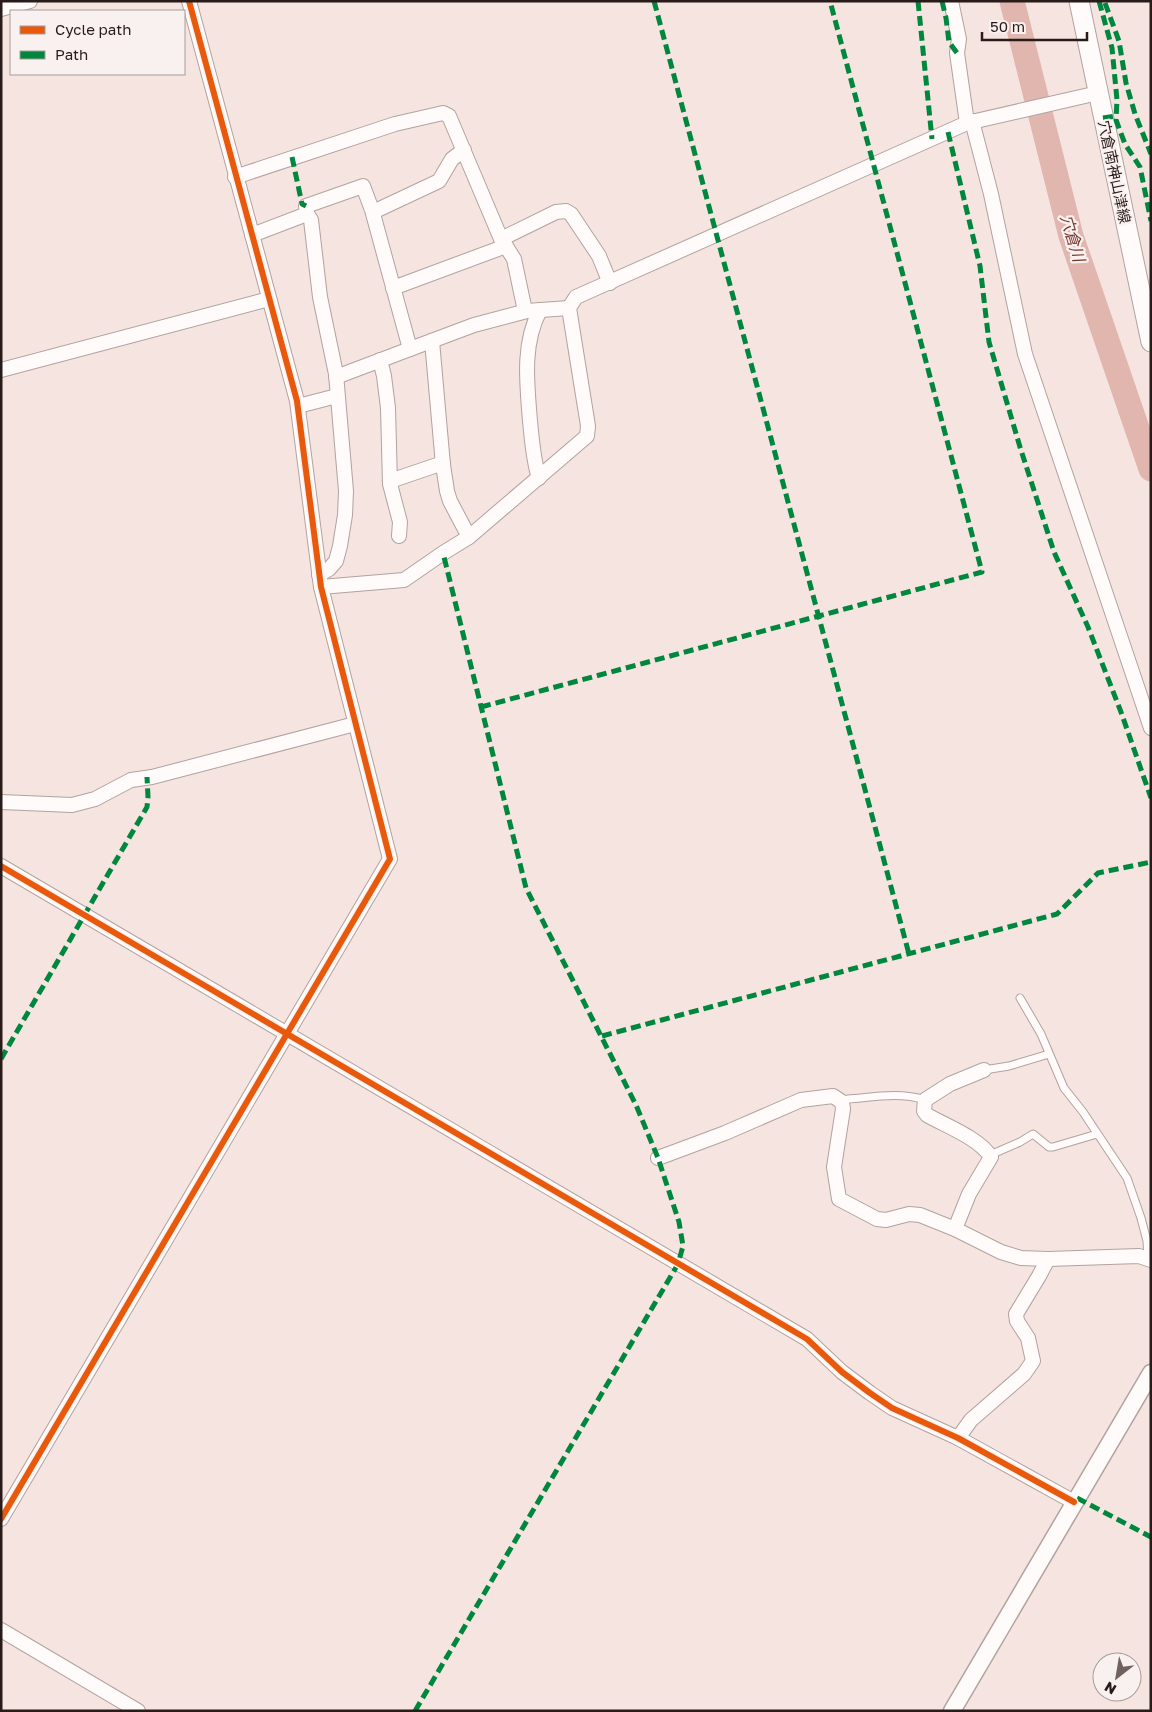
<svg xmlns="http://www.w3.org/2000/svg" width="1152" height="1712" font-family="'Golos Text','Noto Sans JP',sans-serif">
<style>
.lines{fill:none;stroke-linecap:round;stroke-linejoin:round}
.river{stroke:#e0b6ae;stroke-width:25}
.service-casing{stroke:#b1a3a0;stroke-width:9}
.minor-casing{stroke:#b1a3a0;stroke-width:16}
.tertiary-casing{stroke:#b1a3a0;stroke-width:19}
.secondary-casing{stroke:#b1a3a0;stroke-width:21}
.service{stroke:#fefbfa;stroke-width:7}
.minor{stroke:#fefbfa;stroke-width:14}
.tertiary{stroke:#fefbfa;stroke-width:16}
.secondary{stroke:#fefbfa;stroke-width:19}
.quiet{stroke:#00873e;stroke-width:5;stroke-dasharray:10 5;stroke-linecap:butt}
.cycleway-casing{stroke:#f9f1f0;stroke-width:9}
.cycleway{stroke:#e8590c;stroke-width:6}
.labels{text-anchor:middle;stroke-width:4.5;stroke-linejoin:round;paint-order:stroke}
.street-label{font-size:15px;fill:#291b19;stroke:#f9f1f0}
.water-label{font-size:16px;font-style:italic;fill:#78362b;stroke:#f9f1f0}
</style>
<rect width="100%" height="100%" fill="#f6e4e0"/>
<g class="lines">
<path class="river" d="M1012 1 1071 236 1151 469"/>
<defs>
<g id="service">
<path d="M1020 998 1041 1034 1064 1088 1083 1112 1127 1178 1141 1218 1147 1241 1148 1258"/>
<path d="M984 1070 1009 1066 1049 1054"/>
<path d="M842 1102 848 1099C874 1097 900 1092 925 1100"/>
<path d="M990 1155 1020 1142 1033 1134 1049 1147H1053L1097 1134"/>
</g>
<g id="minor">
<path d="M951 1 959 39 957 53 967 123"/>
<path d="M1 9 30 1"/>
<path d="M972 121 991 194 1025 354 1151 728"/>
<path d="M235 177 395 124 443 113 449 116 501 239 556 212 566 211 571 214 599 256 610 283"/>
<path d="M373 212 439 181 452 159 464 150"/>
<path d="M307 214 311 220 320 297 336 374 346 491 345 515 340 546 336 561 329 569 319 575"/>
<path d="M252 235 307 214 306 206 363 186 372 210 410 349 474 325 527 311 569 308"/>
<path d="M502 240 514 259 525 311"/>
<path d="M393 288 506 246"/>
<path d="M432 341 443 465 447 491 450 501 469 537"/>
<path d="M380 360 384 376 388 408 390 484 400 522 399 536"/>
<path d="M1 370 269 299"/>
<path d="M336 377 410 349"/>
<path d="M298 406 337 396"/>
<path d="M539 478C533 459 532 440 530 421 527 383 522 344 540 310"/>
<path d="M390 481 443 463"/>
<path d="M321 587 404 580 443 553 469 537 587 436 588 426 569 308 576 297 967 123 1098 93"/>
<path d="M1 802 72 805 95 799 131 780 152 777 355 724"/>
<path d="M1 866 807 1339 842 1372 870 1393 892 1408 958 1438 1074 1502"/>
<path d="M658 1158 725 1133 801 1100 833 1096 842 1102 843 1109 834 1167 839 1199 877 1219 886 1220 909 1214 920 1215 955 1229 1001 1252 1021 1258 1048 1259 1139 1256 1151 1260"/>
<path d="M955 1229 969 1194 991 1157C979 1138 946 1126 927 1115L924 1111 925 1100 950 1084 984 1070"/>
<path d="M958 1438 971 1420 1024 1374 1033 1361 1028 1338 1017 1321 1016 1314 1039 1276 1048 1259"/>
<path d="M1 1519 390 859 321 587 297 401 189 1"/>
<path d="M1 1630 138 1711"/>
</g>
<path id="tertiary" d="M952 1711 1151 1373"/>
<path id="secondary" d="M1079 1 1151 342"/>
</defs>
<use href="#service" class="service-casing"/>
<use href="#minor" class="minor-casing"/>
<use href="#tertiary" class="tertiary-casing"/>
<use href="#secondary" class="secondary-casing"/>
<use href="#service" class="service"/>
<use href="#minor" class="minor"/>
<use href="#tertiary" class="tertiary"/>
<use href="#secondary" class="secondary"/>
<g class="quiet">
<path d="M654 1 909 954"/>
<path d="M918 1 932 139"/>
<path d="M942 1 946 18 949 42 957 53"/>
<path d="M1099 1 1112 48 1117 100 1116 120 1125 144 1140 167 1151 221"/>
<path d="M1105 3 1119 41 1126 83 1135 114 1151 154"/>
<path d="M1103 118 1116 116"/>
<path d="M948 132 980 266 989 342 1020 447 1054 552 1088 627 1121 712 1151 798"/>
<path d="M292 157 302 204 306 206"/>
<path d="M481 707 982 572 830 1"/>
<path d="M602 1036 1057 914 1098 873 1151 862"/>
<path d="M1 1059 147 807 148 797 147 777"/>
<path d="M1077 1498 1151 1537"/>
<path d="M415 1711 678 1264 683 1246 679 1222 658 1158 636 1105 526 888 443 553"/>
</g>
<defs>
<g id="cycleway">
<path d="M1 866 807 1339 842 1372 870 1393 892 1408 958 1438 1074 1502"/>
<path d="M1 1519 390 859 321 587 297 401 189 1"/>
</g>
</defs>
<use href="#cycleway" class="cycleway-casing"/>
<use href="#cycleway" class="cycleway"/>
</g>
<g class="labels">
<g class="street-label">
<text transform="translate(1114 172) rotate(78)" y="5">穴倉南神山津線</text>
</g>
<g class="water-label">
<text transform="translate(1073 238) rotate(73)" y="6">穴倉川</text>
</g>
</g>
<rect width="1152" height="1712" fill="none" stroke="#291b19" stroke-width="5"/>
<rect x="10" y="10" width="175" height="65" fill="#f9f1f0" stroke="#a69b9a"/>
<rect x="20" y="26" width="25" height="8" fill="#e8590c" stroke="#a69b9a"/>
<text x="55" y="35" font-size="15" fill="#291b19">Cycle path</text>
<rect x="20" y="51" width="25" height="8" fill="#00873e" stroke="#a69b9a"/>
<text x="55" y="60" font-size="15" fill="#291b19">Path</text>
<g transform="translate(1117 1677) rotate(211)"><circle r="24" fill="#f9f1f0" stroke="#a69b9a"/>
<path d="M0-4L9 19L0 12L-9 19Z" fill="#71615f"/>
<text y="-8" font-size="14" font-weight="bold" text-anchor="middle" fill="#291b19">N</text>
</g>
<path d="M982 32v8h105v-8" fill="none" stroke="#291b19" stroke-width="2.5"/>
<text x="990" y="32" font-size="15" fill="#291b19" stroke="#f9f1f0" stroke-width="4" paint-order="stroke">50 m</text>
</svg>
